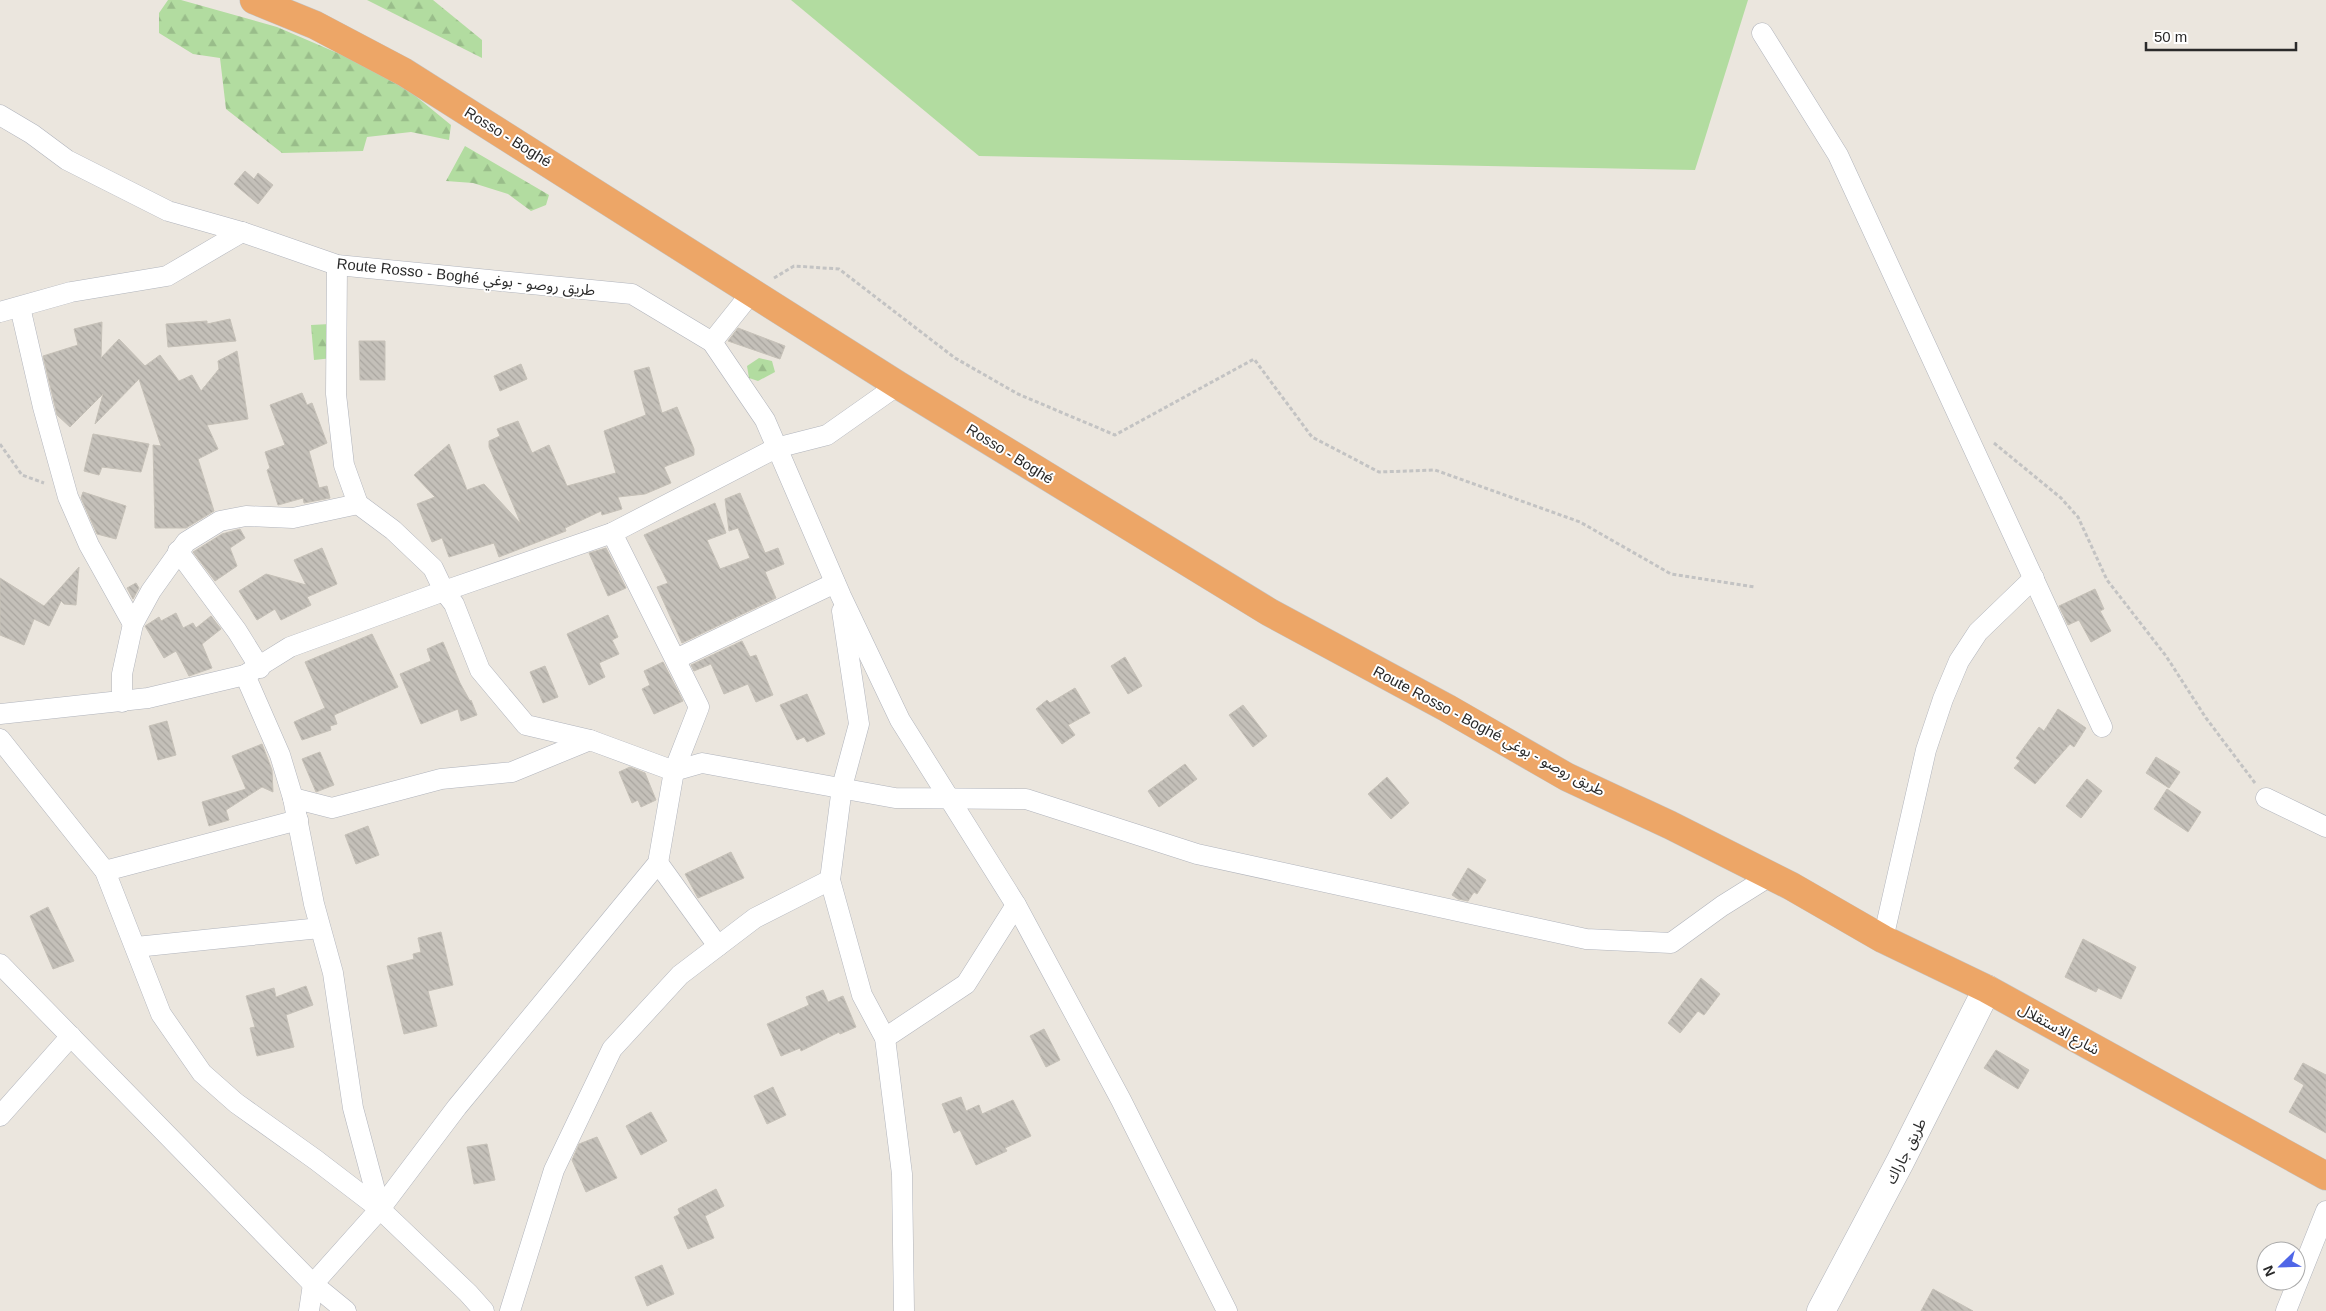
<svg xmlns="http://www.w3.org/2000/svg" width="2326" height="1311" font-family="Helvetica,'Noto Sans Arabic',sans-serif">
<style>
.grass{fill:#b2dca0}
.forest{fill:url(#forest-firs)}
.building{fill:url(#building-back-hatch);stroke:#c6c1b8}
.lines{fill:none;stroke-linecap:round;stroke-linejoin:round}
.street-casing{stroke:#b1b4bc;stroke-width:21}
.secondary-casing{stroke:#b1b4bc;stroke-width:29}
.highway-casing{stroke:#c3c3c3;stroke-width:29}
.path{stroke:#c3c3c3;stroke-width:3;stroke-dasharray:4 2.5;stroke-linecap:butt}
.street{stroke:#fff;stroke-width:20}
.secondary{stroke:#fff;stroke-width:28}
.highway{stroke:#eda667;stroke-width:28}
.labels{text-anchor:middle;stroke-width:4;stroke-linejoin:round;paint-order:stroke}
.street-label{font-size:15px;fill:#2a2a2a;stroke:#fff}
</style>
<defs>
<pattern id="forest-firs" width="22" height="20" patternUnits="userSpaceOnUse" patternTransform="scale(1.25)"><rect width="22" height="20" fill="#b2dca0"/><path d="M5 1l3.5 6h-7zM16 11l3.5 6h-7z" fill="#99bd8a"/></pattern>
<pattern id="building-back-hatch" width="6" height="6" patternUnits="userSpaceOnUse" patternTransform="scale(1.25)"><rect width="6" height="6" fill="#c4c0b9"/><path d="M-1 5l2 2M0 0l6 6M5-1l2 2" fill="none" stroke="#a9a59f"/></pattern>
</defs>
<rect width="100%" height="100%" fill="#ebe6de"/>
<path class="grass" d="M791 0H1748L1695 170 979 156Z"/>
<g class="forest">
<path d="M168 0H181L277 27 391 76 451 125 449 140 411 132 367 137 363 151 282 153 226 109 220 58 193 54 159 33V13Z"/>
<path d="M367 0H433L482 40V58Z"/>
<path d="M465 146 549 195 546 205 531 211 508 194 473 183 446 181Z"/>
<path d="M330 324 333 358 314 360 311 325Z"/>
<path d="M759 358 772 361 775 372 758 381 749 378 747 366Z"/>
</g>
<g class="building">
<path d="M245 171 254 179 258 173 273 185 258 204 234 184Z"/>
<path d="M230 319 236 341 168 347 166 324 207 321V324Z"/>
<path d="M102 322 101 358 119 339 145 366 160 355 179 381 192 375 201 391 219 369 218 361 237 351 248 419 207 425 218 449 198 459 214 511 186 528H155L153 445 161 446 139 379 95 424 103 394 70 427 57 415 43 356 78 345 74 329Z"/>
<path d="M738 328 785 346 780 359 728 341Z"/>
<path d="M359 341H385V380H360Z"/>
<path d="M521 364 527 379 500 391 494 376Z"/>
<path d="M649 367 662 413 677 407 694 449V455L664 467 671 483 645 494 618 497 622 509 602 515 601 511 565 528 566 531 499 557 494 543 449 557 442 538 432 542 417 504 435 497 414 475 449 444 467 490 484 484 521 524 489 447V441L500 436 497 429 518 421 532 453 549 445 567 486 616 473 604 431 646 415 634 371Z"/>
<path d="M302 393 307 405 312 403 327 443 309 451 319 488 327 486 330 498 304 503 303 498 278 505 267 470 270 468 265 452 285 445 270 405Z"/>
<path d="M93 434 149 444 141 472 102 467 99 475 84 471Z"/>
<path d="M83 492 126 506 116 539 97 534 81 498Z"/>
<path d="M740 493 765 553 778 548 784 564 765 572 776 598 682 643 657 587 668 583 644 535 715 503 726 533 707 540 720 569 750 558 738 528 729 531 725 499Z"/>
<path d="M240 529 245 538 230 548 237 566 215 581 193 552 222 534Z"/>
<path d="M322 548 337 584 307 597 311 605 281 620 275 609 257 620 239 591 266 574 306 585 294 560Z"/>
<path d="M606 548 626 588 608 596 589 553Z"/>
<path d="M79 567 76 605 64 604 61 601 49 626 34 619 24 645 0 635V578L44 606Z"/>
<path d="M136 583 139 588 133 599 127 588Z"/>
<path d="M2095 589 2104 609 2100 611 2111 631 2091 642 2079 620 2068 625 2059 606Z"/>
<path d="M176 613 183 628 193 623 196 628 211 616 221 629 202 644 212 668 189 676 176 651 164 658 145 626 159 617 161 621Z"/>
<path d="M608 615 618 637 612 640 619 654 599 663 605 677 589 685 567 634Z"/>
<path d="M372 634 398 687 334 715 337 724 330 726 331 730 302 740 294 722 325 708 305 662Z"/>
<path d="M742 641 750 657 756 655 773 695 756 702 748 684 724 694 711 664 694 671 691 665Z"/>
<path d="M443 642 460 683 470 701 471 700 477 715 461 721 458 709 421 724 400 674 431 661 427 649Z"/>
<path d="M1125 657 1142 686 1128 694 1111 666Z"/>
<path d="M663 662 683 701 654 714 642 689 650 685 644 671Z"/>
<path d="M545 666 558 697 543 703 530 672Z"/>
<path d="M1075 688 1090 713 1068 725 1075 735 1062 744 1036 709 1047 700 1050 703Z"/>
<path d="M807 694 825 734 807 742 804 737 797 740 780 705Z"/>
<path d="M1243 705 1267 736 1253 747 1229 715Z"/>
<path d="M2058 709 2086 728 2074 747 2070 744 2035 784 2014 768 2020 761 2016 758 2039 727 2044 731Z"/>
<path d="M167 721 176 755 158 760 149 726Z"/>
<path d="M262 744 272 770 273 792 262 787 226 810 229 820 209 826 202 802 246 789 232 756Z"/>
<path d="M320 752 334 785 316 792 302 759Z"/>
<path d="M2156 757 2180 772 2169 788 2146 773Z"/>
<path d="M1185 764 1197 779 1159 807 1148 791Z"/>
<path d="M630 767 645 773 656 800 641 807 638 800 632 803 619 772Z"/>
<path d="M1387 777 1409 803 1391 819 1368 794Z"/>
<path d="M2087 779 2102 791 2081 818 2066 806Z"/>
<path d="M2167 789 2201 812 2188 832 2154 809Z"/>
<path d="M368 826 379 855 356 864 345 835Z"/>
<path d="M731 852 744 878 698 898 685 874Z"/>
<path d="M1468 868 1486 880 1477 894 1474 892 1468 901 1458 899 1452 895Z"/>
<path d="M48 907 74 961 53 969 30 916Z"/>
<path d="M441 932 453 985 428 991 437 1026 404 1034 387 966 414 959 413 954 421 952 418 938Z"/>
<path d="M2083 939 2136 967 2121 999 2098 988 2096 992 2065 977Z"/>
<path d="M1701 978 1720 994 1704 1015 1698 1011 1680 1033 1668 1023Z"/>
<path d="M306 986 313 1005 286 1015 294 1047 257 1056 250 1028 255 1027 246 996 274 988 276 997Z"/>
<path d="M823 990 828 1002 843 996 856 1027 840 1034 839 1032 801 1051 800 1048 781 1056 767 1024 809 1005 806 997Z"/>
<path d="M1044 1029 1060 1060 1046 1067 1030 1036Z"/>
<path d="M1996 1050 2029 1070 2018 1089 1984 1068Z"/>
<path d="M2303 1063 2326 1075V1133L2289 1112 2304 1085 2294 1079Z"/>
<path d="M773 1087 786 1115 767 1124 754 1096Z"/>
<path d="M961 1097 966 1111 979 1105 982 1114 1013 1100 1031 1136 1005 1148 1007 1151 976 1165 960 1130 954 1133 942 1104Z"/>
<path d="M651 1112 667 1141 641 1155 626 1126Z"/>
<path d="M597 1137 617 1178 586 1192 572 1160 579 1144Z"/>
<path d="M487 1144 495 1180 474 1184 467 1147Z"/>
<path d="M716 1189 724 1206 705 1216 714 1238 688 1249 674 1217 680 1214 678 1209Z"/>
<path d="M662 1265 674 1294 647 1306 635 1277Z"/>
<path d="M1933 1289 1973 1311H1921Z"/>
</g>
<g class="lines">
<defs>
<g id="street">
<path d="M1762 33 1838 155 2102 727"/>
<path d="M0 115 32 134 67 160 168 211 242 232 337 265 632 294 712 342 765 420 841 596 900 720 1016 905 1121 1100 1227 1311"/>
<path d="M337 265 336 394 344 465 358 504 393 530 433 568 444 591 454 604 480 670 526 725 590 740"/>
<path d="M20 307 43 407 68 497 89 545 133 624"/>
<path d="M0 312 71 292 167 276 242 232"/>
<path d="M712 342 752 292"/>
<path d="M178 551 237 631 260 668"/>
<path d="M842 611 859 724 842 787 830 880 862 995 885 1038 902 1174 904 1311"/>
<path d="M676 659 835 583"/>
<path d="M245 675 290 647 444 591 612 533 776 448 827 435 898 385"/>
<path d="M122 702V674L133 624 151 591 186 542 220 521 246 516 293 518 358 504"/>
<path d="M0 714 148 698 245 675 280 755 293 798 332 808 441 779 512 772 590 740 674 771 702 763 895 798 1026 799 1197 854 1586 939 1671 943 1722 906 1770 876"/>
<path d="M0 739 105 871 161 1014 202 1073 236 1103 316 1160 380 1209 468 1293 484 1311"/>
<path d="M293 798 314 904 333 973 353 1108 380 1209"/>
<path d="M2266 798 2326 827"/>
<path d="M658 863 718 946"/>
<path d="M105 871 298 820"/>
<path d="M1883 939 1926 750 1943 699 1959 661 1978 632 2034 578"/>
<path d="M136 947 320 928"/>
<path d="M0 964 313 1284 346 1311"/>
<path d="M885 1038 966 984 1016 905"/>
<path d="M0 1116 71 1036"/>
<path d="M309 1311 313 1284 380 1209 457 1107 658 863 674 771 699 707 612 533"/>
<path d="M510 1311 554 1170 612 1049 680 975 755 918 830 880"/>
<path d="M2286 1311 2326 1211"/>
</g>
<path id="secondary" d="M1821 1311 1900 1162 1987 989"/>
<path id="highway" d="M254 0 315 25 404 72 898 385 1269 612 1447 708 1567 777 1670 825 1791 886 1883 939 1987 989 2326 1176"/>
</defs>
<use href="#street" class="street-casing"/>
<use href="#secondary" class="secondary-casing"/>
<use href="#highway" class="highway-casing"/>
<g class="path">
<path d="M774 278 794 266 839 269 955 358 1018 394 1115 435 1254 359 1312 437 1379 472 1435 470 1580 522 1671 574 1755 587"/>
<path d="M1994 443 2061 498 2078 517 2107 580 2166 656 2206 718 2255 783"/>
<path d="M0 444 22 475 44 483"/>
</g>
<use href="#street" class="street"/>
<use href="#secondary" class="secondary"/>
<use href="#highway" class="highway"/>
</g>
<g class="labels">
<g class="street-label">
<text transform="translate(508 137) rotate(32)" y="5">Rosso - Boghé</text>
<text transform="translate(466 277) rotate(6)" y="5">Route Rosso - Boghé طريق روصو - بوغي</text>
<text transform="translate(1010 454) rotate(32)" y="5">Rosso - Boghé</text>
<text transform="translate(1489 731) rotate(28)" y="5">Route Rosso - Boghé طريق روصو - بوغي</text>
<text transform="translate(2059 1029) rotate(29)" y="5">شارع الاستقلال</text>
<text transform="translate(1906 1151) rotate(-63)" y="5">طريق جاراك</text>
</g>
</g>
<g transform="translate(2281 1266) rotate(247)"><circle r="24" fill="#ffffff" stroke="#aaaaaa"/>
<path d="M0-4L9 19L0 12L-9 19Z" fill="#4f66e7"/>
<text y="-8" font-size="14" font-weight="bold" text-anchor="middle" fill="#2a2a2a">N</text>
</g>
<path d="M2146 42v8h150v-8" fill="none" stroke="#2a2a2a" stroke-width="2.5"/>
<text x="2154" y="42" font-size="15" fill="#2a2a2a" stroke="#ffffff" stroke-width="4" paint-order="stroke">50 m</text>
</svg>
